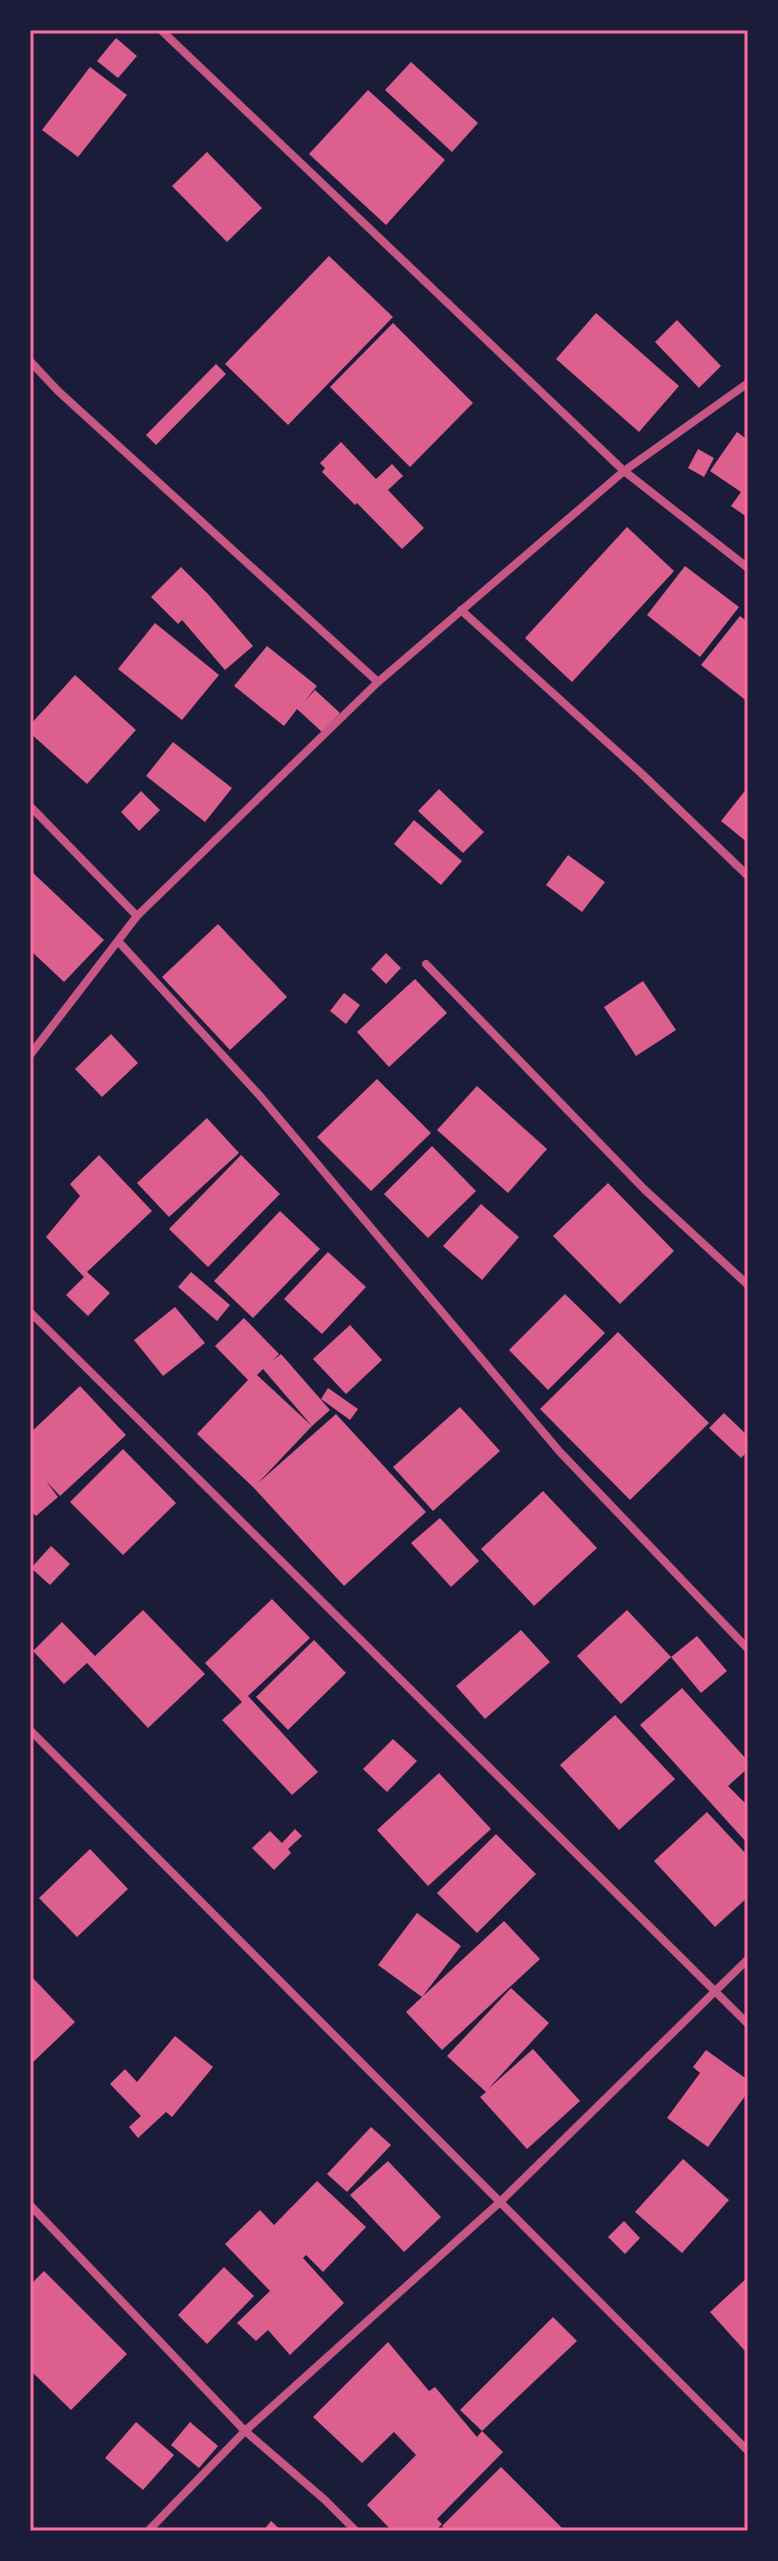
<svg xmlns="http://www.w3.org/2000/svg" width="778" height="2561" font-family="Montserrat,sans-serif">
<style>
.building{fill:#dd5f8e;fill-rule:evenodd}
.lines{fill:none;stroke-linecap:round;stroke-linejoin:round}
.minor{stroke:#c65784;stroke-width:8}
.neatline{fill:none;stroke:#ff6b9d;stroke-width:3}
</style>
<rect width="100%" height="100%" fill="#1b1b3a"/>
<g class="building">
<path d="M116 38 137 56 118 78 97 61Z"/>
<path d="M411 62 478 123 452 152 385 90Z"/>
<path d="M90 67 127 95 78 157 42 130Z"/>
<path d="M368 90 445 160 386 225 309 154Z"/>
<path d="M207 152 262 208 227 242 172 186Z"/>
<path d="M329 256 393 317 288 425 225 364Z"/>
<path d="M596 313 679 386 639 432 556 359Z"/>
<path d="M677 320 721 366 699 388 655 342Z"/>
<path d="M393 323 473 403 410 467 330 387Z"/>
<path d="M216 364 226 374 156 445 146 435Z"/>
<path d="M737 432 748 440 747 517 731 506 741 492 710 471Z"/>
<path d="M341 442 376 479 392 464 403 476 388 490 424 528 402 549 357 503 355 505 322 472 325 468 320 463Z"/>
<path d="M698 449 714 458 704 477 688 468Z"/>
<path d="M627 527 674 571 572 682 525 638Z"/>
<path d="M685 566 739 607 700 657 647 615Z"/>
<path d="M181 567 208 594 253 646 225 670 182 620 178 624 151 597Z"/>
<path d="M740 616 748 622V702L701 665Z"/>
<path d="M155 623 219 675 182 720 118 669Z"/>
<path d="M267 646 317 686 304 702 315 690 340 713 322 732 297 709 284 726 234 686Z"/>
<path d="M75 675 136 730 87 784 30 733V725Z"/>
<path d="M173 742 232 788 205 822 146 776Z"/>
<path d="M748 787V843L721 821Z"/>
<path d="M439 789 484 832 463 853 418 811Z"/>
<path d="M141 791 160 810 139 831 121 812Z"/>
<path d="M414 820 462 861 441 885 394 844Z"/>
<path d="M568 855 605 882 582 912 546 885Z"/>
<path d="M30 870 104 940 64 982 30 950Z"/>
<path d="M218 924 287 997 230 1050 162 977Z"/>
<path d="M386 953 401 968 386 984 371 969Z"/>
<path d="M415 979 447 1013 389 1067 357 1032Z"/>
<path d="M643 981 676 1030 636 1056 604 1007Z"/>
<path d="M344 993 360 1005 346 1024 330 1011Z"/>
<path d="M111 1034 138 1063 102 1097 75 1069Z"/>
<path d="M377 1079 431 1133 371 1191 317 1137Z"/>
<path d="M477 1086 547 1149 508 1193 437 1130Z"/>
<path d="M207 1118 239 1153 169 1217 137 1183Z"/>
<path d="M432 1146 476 1191 428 1238 384 1194Z"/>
<path d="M99 1155 152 1211 87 1272 110 1293 88 1316 66 1295 84 1277 46 1237 80 1196 70 1184Z"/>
<path d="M241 1155 280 1194 208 1267 169 1229Z"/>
<path d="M608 1183 674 1251 620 1304 553 1236Z"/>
<path d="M481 1204 519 1237 482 1280 443 1246Z"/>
<path d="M280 1211 320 1249 253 1318 214 1281Z"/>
<path d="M328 1252 366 1287 322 1334 284 1299Z"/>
<path d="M191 1272 230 1305 217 1321 178 1287Z"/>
<path d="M565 1294 605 1333 548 1390 509 1350Z"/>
<path d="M175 1307 205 1343 163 1376 134 1340Z"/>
<path d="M244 1318 279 1354 272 1361 281 1354 330 1410 312 1426 258 1483 336 1414 426 1512 344 1586 254 1488 197 1434 248 1380 215 1346ZM263 1369 312 1426 257 1375Z"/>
<path d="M350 1325 382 1360 346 1394 313 1359Z"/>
<path d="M618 1332 709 1423 630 1500 540 1409Z"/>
<path d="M80 1386 126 1435 60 1496 46 1481 58 1497 36 1516 30 1510V1433Z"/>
<path d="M328 1388 358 1409 350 1420 321 1399Z"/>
<path d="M460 1407 500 1451 433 1511 393 1467Z"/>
<path d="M724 1413 748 1436V1451L741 1458 709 1428Z"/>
<path d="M123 1449 176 1503 123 1555 70 1502Z"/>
<path d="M543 1491 597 1548 534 1606 481 1549Z"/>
<path d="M440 1518 479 1561 451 1587 411 1543Z"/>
<path d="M51 1546 70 1564 50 1585 31 1568Z"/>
<path d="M272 1599 310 1638 248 1696 318 1772 292 1795 222 1720 242 1702 205 1663Z"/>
<path d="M143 1610 205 1674 148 1728 87 1663 64 1684 33 1651 62 1622 95 1656Z"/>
<path d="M627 1610 671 1657 621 1704 577 1656Z"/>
<path d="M521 1630 550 1662 485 1719 456 1686Z"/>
<path d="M697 1636 727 1671 701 1693 671 1657Z"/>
<path d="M314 1640 346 1673 288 1730 256 1697Z"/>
<path d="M682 1688 748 1761V1768L728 1786 748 1806V1844L640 1725Z"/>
<path d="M615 1715 675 1779 619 1830 560 1765Z"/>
<path d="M393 1739 417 1761 387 1792 363 1769Z"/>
<path d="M439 1773 491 1829 428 1886 377 1830Z"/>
<path d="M707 1812 748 1856V1897L715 1927 654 1861Z"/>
<path d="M295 1829 302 1836 288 1849 291 1853 274 1870 252 1848 270 1831 282 1843Z"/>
<path d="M496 1834 536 1874 477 1933 437 1893Z"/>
<path d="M90 1849 128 1889 77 1937 39 1898Z"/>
<path d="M417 1913 461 1946 422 1997 504 1921 540 1959 442 2050 406 2012 422 1997 378 1965Z"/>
<path d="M30 1975 75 2022 30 2065Z"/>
<path d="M511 1988 549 2023 488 2089 533 2049 580 2101 527 2149 480 2097 486 2092 447 2056Z"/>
<path d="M175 2036 213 2067 172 2117 166 2112 138 2138 129 2127 141 2116 110 2084 125 2069 137 2082Z"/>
<path d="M706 2050 748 2080V2092L708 2147 667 2118 700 2073 693 2067Z"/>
<path d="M371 2127 391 2145 347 2192 327 2174Z"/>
<path d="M683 2159 729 2200 682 2253 635 2212Z"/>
<path d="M388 2161 441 2217 404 2252 350 2195Z"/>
<path d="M317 2181 366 2227 323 2272 306 2255 303 2258 344 2303 290 2355 268 2330 256 2341 237 2323 270 2291 225 2244 260 2210 274 2225Z"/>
<path d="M624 2221 640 2238 625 2254 608 2237Z"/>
<path d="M224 2267 254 2296 207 2344 178 2315Z"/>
<path d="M44 2271 127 2354 71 2410 30 2370V2285Z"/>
<path d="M748 2277V2348L745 2351 710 2312Z"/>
<path d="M553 2317 577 2341 482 2431 460 2410Z"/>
<path d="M388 2342 429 2391 435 2387 477 2437 482 2431 503 2452 437 2519 442 2524 435 2531H392L367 2505 416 2455 394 2432 362 2463 313 2417Z"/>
<path d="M136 2422 174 2455 143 2490 105 2458Z"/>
<path d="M190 2422 218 2446 199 2468 171 2445Z"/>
<path d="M501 2467 565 2531H447L442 2526Z"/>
<path d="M271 2521 282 2531H263Z"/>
</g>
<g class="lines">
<g class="minor">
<path d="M161 30 624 471 748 568"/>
<path d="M30 361 58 391 378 682"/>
<path d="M461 610 641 773 748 876"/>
<path d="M30 806 137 916"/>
<path d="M118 941 260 1096 559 1451 748 1649"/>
<path d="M426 964 644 1189 748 1285"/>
<path d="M30 1055 137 916 378 682 624 471 748 383"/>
<path d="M30 1312 748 2024"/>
<path d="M30 1730 748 2451"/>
<path d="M30 2205 245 2431 325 2500 356 2531"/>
<path d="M148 2531 245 2431 500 2202 748 1959"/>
</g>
</g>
<rect width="778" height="2561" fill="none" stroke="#1b1b3a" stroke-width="64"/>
<rect x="32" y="32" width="714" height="2497" class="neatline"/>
</svg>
